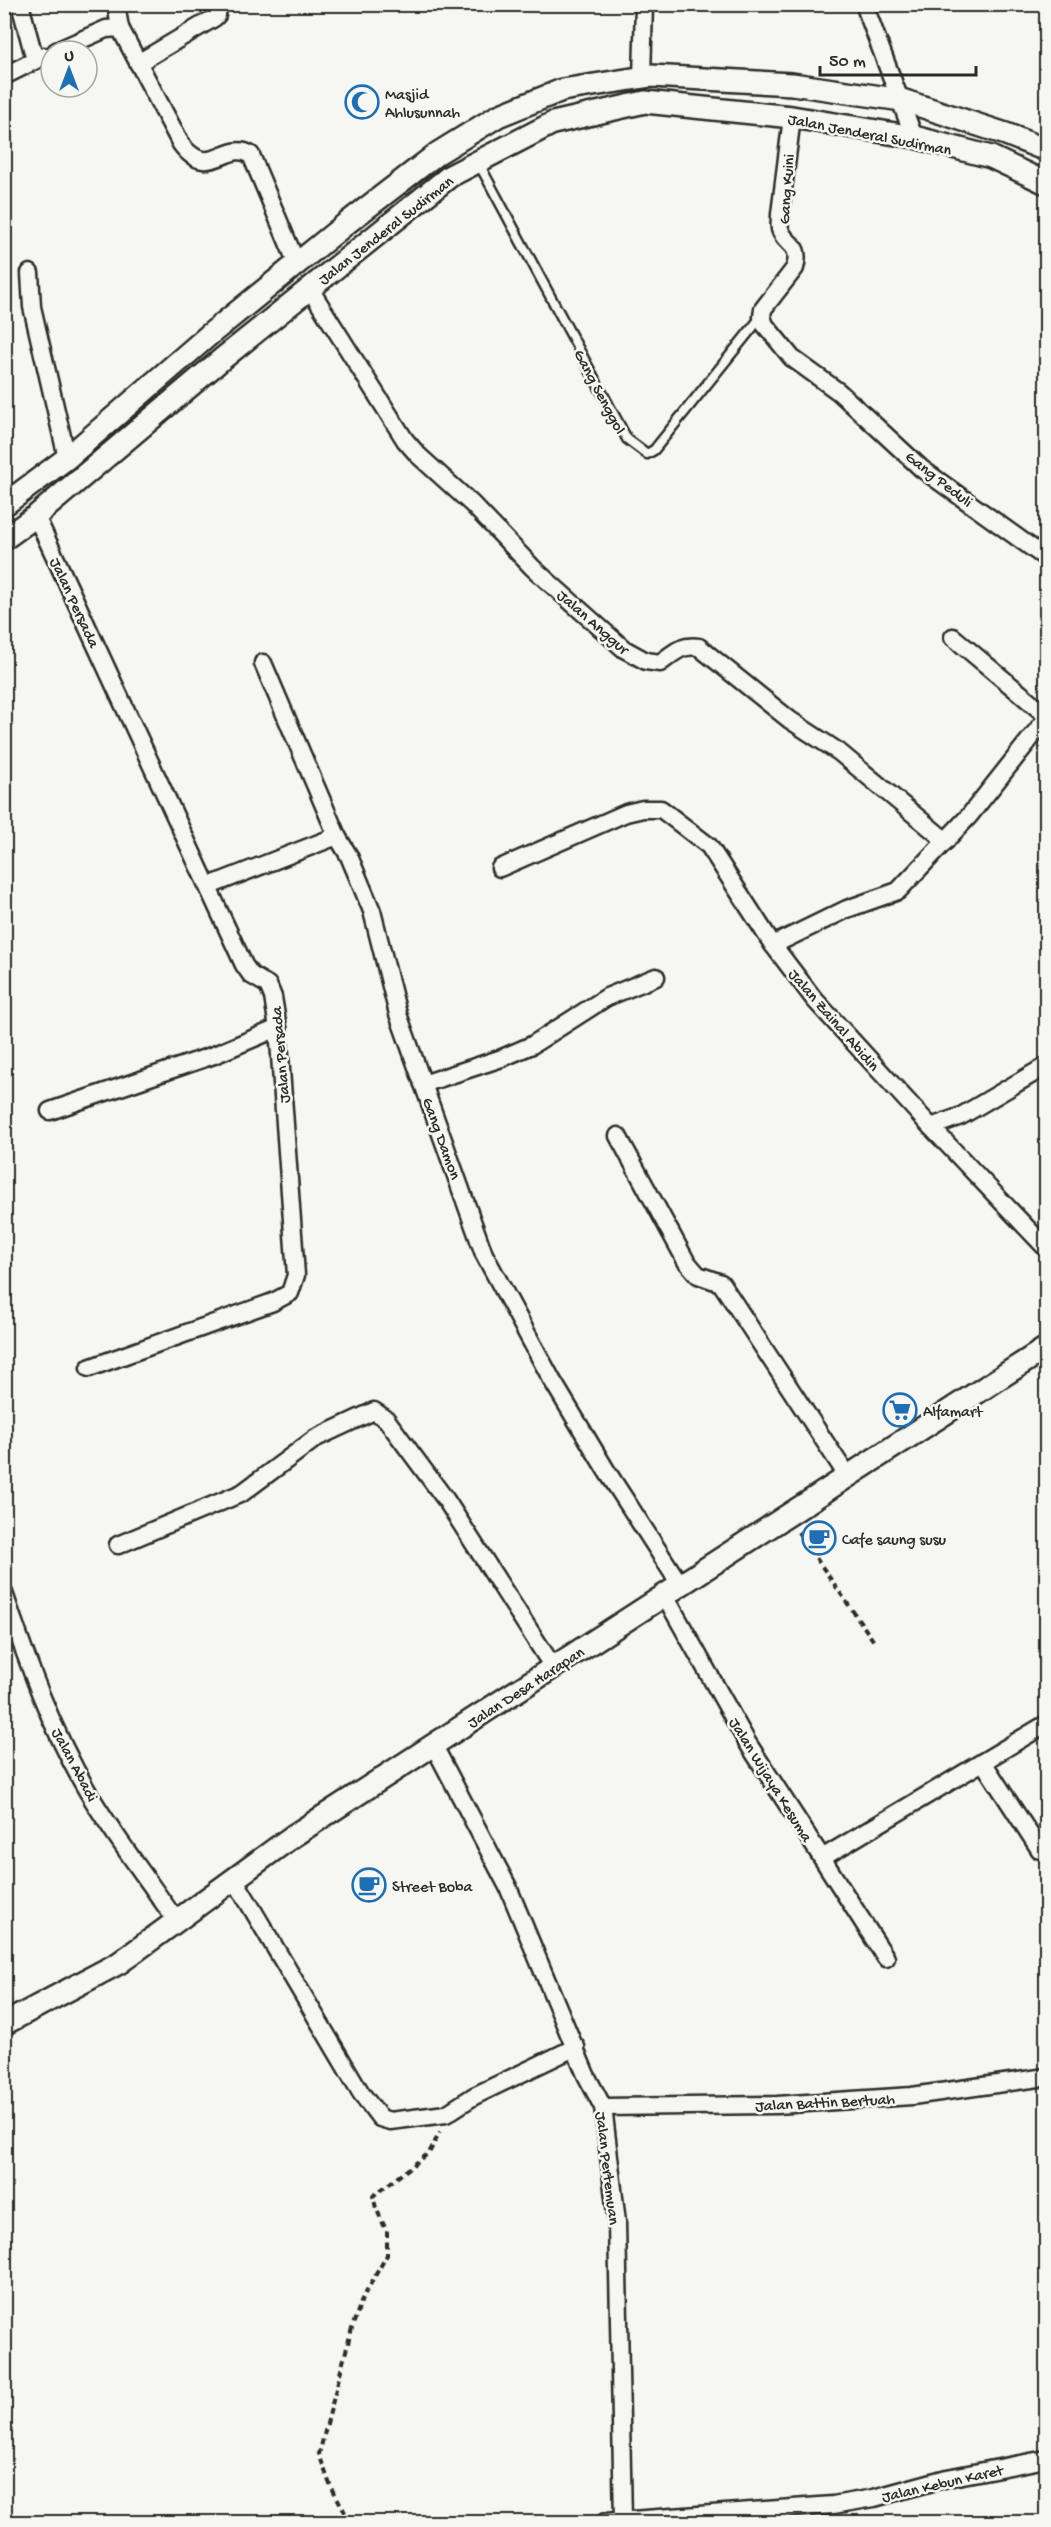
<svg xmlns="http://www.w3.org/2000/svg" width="1051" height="2527" font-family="'Gochi Hand',sans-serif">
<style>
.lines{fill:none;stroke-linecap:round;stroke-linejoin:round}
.service-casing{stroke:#2b2b2b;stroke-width:13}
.minor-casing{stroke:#2b2b2b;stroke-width:21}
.tertiary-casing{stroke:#2b2b2b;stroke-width:26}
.path{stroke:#2b2b2b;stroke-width:4;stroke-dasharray:6 4.5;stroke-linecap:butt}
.service{stroke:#f6f6f2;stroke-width:8}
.minor{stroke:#f6f6f2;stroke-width:16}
.tertiary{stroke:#f6f6f2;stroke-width:21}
.labels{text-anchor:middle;stroke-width:5;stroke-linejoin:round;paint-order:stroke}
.poi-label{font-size:16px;fill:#2b2b2b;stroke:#f6f6f2;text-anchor:start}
.street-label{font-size:16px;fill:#2b2b2b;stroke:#f6f6f2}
</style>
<rect width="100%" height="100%" fill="#f6f6f2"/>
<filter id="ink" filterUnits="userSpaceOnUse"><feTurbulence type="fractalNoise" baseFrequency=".0167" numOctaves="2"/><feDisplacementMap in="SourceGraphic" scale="12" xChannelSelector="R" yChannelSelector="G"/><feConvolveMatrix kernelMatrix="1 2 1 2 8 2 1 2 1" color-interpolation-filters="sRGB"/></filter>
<g filter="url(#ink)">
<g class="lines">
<defs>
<path id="service" d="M478 162 627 439 647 454 654 450 761 317"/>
<g id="minor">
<path d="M20 4 35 60"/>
<path d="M116 4 120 28"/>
<path d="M864 4 914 137"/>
<path d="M56 51 106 29 120 28 181 144C209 182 227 139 251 155L297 264"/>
<path d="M138 63 214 18 217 15 218 4"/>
<path d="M4 76 44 56"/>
<path d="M642 78 644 4"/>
<path d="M792 117 780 214C780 219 779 225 780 229 785 246 802 242 795 268L763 309 762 317 765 325 792 358 839 392 922 469 1046 558"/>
<path d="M30 273 32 307 67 458"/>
<path d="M310 289 405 440 418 455 472 504 533 568 624 649 646 661 660 663C674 653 681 644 699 647L790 720 839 752 946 841"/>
<path d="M36 516 244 965 251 975 268 985 273 997 278 1028 296 1275 290 1293 273 1302 89 1368"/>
<path d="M953 637 1046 715"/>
<path d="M263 663 337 836 349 856 372 911 398 1014 484 1254 552 1380 606 1470 681 1586"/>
<path d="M500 868 626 813 643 809H661L709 846 773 945 814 999 931 1127 1046 1248"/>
<path d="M209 886 337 836"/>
<path d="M773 945 847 909 898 891 969 816 1046 719"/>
<path d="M423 1084 502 1058 532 1045 607 997 656 977"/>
<path d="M50 1111 214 1055 278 1028"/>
<path d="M931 1127 961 1116 1046 1066"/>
<path d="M618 1136 686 1261 698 1275 721 1283 848 1477"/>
<path d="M118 1545 242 1493 316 1438 374 1411 386 1419 446 1500 553 1667"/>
<path d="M4 1593C27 1661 51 1729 88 1792 114 1836 147 1878 176 1921"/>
<path d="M665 1596 747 1742 822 1858 1046 1724"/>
<path d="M434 1746 508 1887 586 2075 603 2107 617 2222 623 2520"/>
<path d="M983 1762 1040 1850"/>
<path d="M822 1858 886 1958"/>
<path d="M235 1880 361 2093 380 2118 390 2121 446 2114 474 2096 576 2047"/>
<path d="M603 2107 777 2105 912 2096 1046 2077"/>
<path d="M605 2522 833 2505 874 2498 947 2478 1046 2459"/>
</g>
<g id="tertiary">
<path d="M4 505 67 458 209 335 347 223 438 153 498 116 562 90 651 76 792 84 902 100 1006 134 1046 150"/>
<path d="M4 539 36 516 222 359 450 176 553 123 645 102 792 117 914 137 991 157 1046 183"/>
<path d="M4 2024 119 1963 293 1836 1046 1348"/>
</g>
</defs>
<use href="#service" class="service-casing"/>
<use href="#minor" class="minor-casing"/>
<use href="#tertiary" class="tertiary-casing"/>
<g class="path">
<path d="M798 1532 875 1643"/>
<path d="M350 2522 329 2482 319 2454 352 2328 362 2299 387 2255V2232L376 2208 373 2196 429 2153 440 2132"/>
</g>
<use href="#service" class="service"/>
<use href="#minor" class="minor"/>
<use href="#tertiary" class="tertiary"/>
</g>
</g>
<defs>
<symbol id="mosque-ring" viewBox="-11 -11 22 22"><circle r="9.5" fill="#f6f6f2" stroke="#1f6fb2" stroke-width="1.5"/><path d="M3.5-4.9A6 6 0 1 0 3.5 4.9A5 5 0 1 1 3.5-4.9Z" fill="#1f6fb2"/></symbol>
<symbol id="supermarket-ring" viewBox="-11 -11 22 22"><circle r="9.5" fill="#f6f6f2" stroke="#1f6fb2" stroke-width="1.5"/><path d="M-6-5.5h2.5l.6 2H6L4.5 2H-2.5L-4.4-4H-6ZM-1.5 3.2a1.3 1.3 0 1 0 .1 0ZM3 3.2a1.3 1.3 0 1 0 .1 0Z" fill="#1f6fb2"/></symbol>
<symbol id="cafe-ring" viewBox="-11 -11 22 22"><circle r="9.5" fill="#f6f6f2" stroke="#1f6fb2" stroke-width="1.5"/><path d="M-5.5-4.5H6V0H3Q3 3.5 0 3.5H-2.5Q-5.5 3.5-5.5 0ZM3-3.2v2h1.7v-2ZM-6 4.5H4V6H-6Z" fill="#1f6fb2"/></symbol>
</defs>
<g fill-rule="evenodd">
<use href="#mosque-ring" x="343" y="83" width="38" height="38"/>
<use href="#supermarket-ring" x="881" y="1391" width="38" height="38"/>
<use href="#cafe-ring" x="800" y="1519" width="38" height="38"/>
<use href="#cafe-ring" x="350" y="1866" width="38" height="38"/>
</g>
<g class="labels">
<g class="poi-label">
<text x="385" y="99">Masjid<tspan x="385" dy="18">Ahlusunnah</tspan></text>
<text x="923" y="1416">Alfamart</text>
<text x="842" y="1544">Cafe saung susu</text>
<text x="392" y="1891">Street Boba</text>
</g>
<g class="street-label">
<text transform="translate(870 133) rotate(11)" y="6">Jalan Jenderal Sudirman</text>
<text transform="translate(785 189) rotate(-86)" y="6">Gang Kuini</text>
<text transform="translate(385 229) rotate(-38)" y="6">Jalan Jenderal Sudirman</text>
<text transform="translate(601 391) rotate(62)" y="6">Gang Senggol</text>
<text transform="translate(940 478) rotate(38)" y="6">Gang Peduli</text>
<text transform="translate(76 602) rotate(65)" y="6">Jalan Persada</text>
<text transform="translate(594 621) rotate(41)" y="6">Jalan Anggur</text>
<text transform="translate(835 1019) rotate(49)" y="6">Jalan Zainal Abidin</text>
<text transform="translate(279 1055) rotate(-95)" y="6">Jalan Persada</text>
<text transform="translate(443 1138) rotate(70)" y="6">Gang Damon</text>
<text transform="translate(525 1686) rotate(-33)" y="6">Jalan Desa Harapan</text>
<text transform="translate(76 1764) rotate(62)" y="6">Jalan Abadi</text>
<text transform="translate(772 1779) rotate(58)" y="6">Jalan Wijaya Kesuma</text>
<text transform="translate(825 2101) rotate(-3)" y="6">Jalan Battin Bertuah</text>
<text transform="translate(609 2168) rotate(83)" y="6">Jalan Pertemuan</text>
<text transform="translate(942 2482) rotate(-13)" y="6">Jalan Kebun Karet</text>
</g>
</g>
<rect width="1051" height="2527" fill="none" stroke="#f6f6f2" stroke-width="24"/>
<rect x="12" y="12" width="1027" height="2503" fill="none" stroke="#2b2b2b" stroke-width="2" filter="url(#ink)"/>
<g transform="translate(69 69)"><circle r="28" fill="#f6f6f2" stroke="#a5a5a2" stroke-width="1.5"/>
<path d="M0-4.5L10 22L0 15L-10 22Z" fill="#1f6fb2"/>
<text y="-9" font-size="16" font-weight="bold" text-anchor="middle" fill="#2b2b2b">U</text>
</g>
<path d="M820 66v9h156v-9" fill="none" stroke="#2b2b2b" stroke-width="3"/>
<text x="829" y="66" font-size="18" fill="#2b2b2b" stroke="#f6f6f2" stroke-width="4.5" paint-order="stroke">50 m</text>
</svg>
